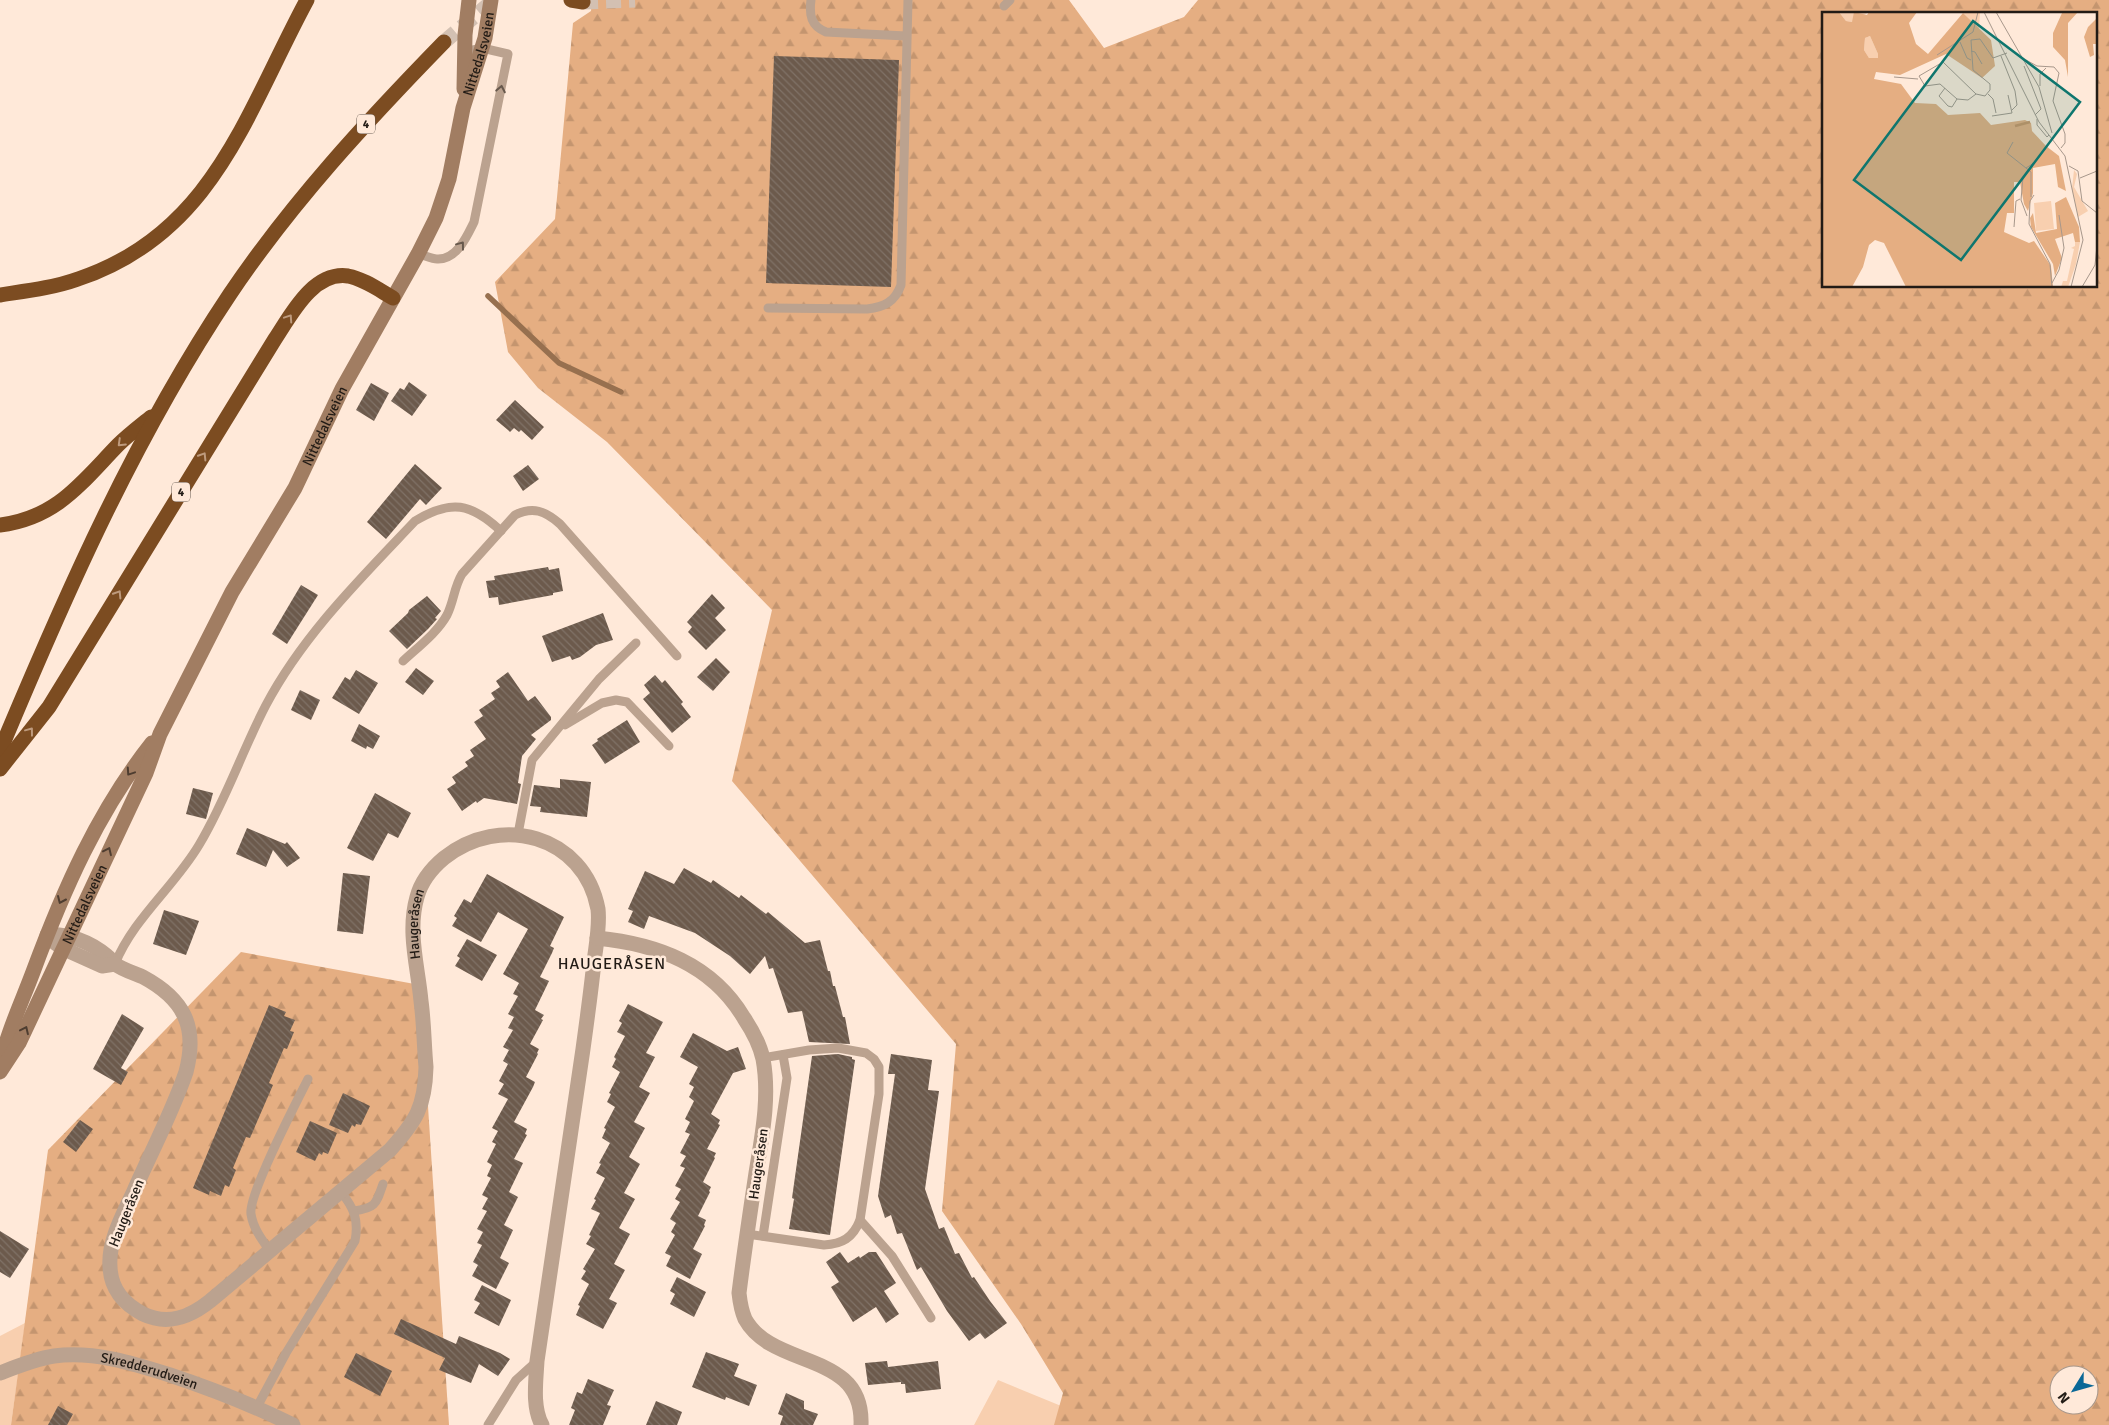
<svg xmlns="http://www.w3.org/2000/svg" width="2109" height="1425" font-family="Signika,sans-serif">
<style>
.grass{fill:#f8cfaf}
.forest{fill:url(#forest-firs);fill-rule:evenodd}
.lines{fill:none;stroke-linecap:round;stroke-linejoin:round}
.stream{stroke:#97704f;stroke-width:5.5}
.building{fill:url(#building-back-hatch)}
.highway-tunnel{stroke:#d3c0b2;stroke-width:15;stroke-dasharray:15 8;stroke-linecap:butt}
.lane{stroke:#bba28f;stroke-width:9}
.street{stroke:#bba28f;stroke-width:15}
.secondary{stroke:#a17d62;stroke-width:15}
.highway{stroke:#7c4c21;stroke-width:15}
.oneway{stroke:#67584c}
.oneway2{stroke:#be9a7d}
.oneway3{stroke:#4e3d30}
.labels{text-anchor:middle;stroke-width:5;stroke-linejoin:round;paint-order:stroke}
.shield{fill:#ffe9d9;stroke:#645950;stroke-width:1}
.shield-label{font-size:12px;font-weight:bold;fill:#221b15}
.street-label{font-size:14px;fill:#221b15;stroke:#ffe9d9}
.quarter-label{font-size:16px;letter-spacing:1px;fill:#221b15;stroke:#ffe9d9}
.inset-river{fill:none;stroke:#c99468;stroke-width:2.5}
.inset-road{fill:none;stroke:#a7978b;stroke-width:1}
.view{fill:#0f766e;fill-opacity:0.15;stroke:#0f766e;stroke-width:2.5}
.inset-edge{fill:none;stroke:#221b15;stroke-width:2.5}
</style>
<defs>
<pattern id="forest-firs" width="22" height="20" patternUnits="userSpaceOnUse" patternTransform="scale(1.25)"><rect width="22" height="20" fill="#e5ae82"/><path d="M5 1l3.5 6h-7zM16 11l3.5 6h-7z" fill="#c4956f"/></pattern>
<pattern id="building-back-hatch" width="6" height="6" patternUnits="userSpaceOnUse" patternTransform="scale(1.25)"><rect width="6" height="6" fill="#6c5a4c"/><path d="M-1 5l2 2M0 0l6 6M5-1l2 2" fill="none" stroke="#807267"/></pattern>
</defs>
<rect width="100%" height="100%" fill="#ffe9d9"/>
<g class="grass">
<path d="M25 1323 11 1425H0V1336Z"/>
<path d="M998 1380 1071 1410 1065 1425H974Z"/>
</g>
<g class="forest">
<path d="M592 0H1069L1104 48 1184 17 1198 0H2109V1425H1054L1063 1393 1021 1324 942 1211 956 1044 732 781 772 610 607 442 538 388 508 352 495 282 555 219 573 23 591 11ZM1823 14H2095V286H1823ZM2059 1375H2089V1405H2059Z"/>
<path d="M241 952 420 985 449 1425H11L48 1150Z"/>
</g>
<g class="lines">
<path class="stream" d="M488 296 559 363 621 392"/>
</g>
<g class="building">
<path d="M774 56 899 60 891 287 766 283Z"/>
<path d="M409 382 427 395 412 416 391 401 400 388 404 390Z"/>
<path d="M371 383 389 393 374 421 356 410Z"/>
<path d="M515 400 544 427 532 440 521 430 519 432 514 428 510 432 508 430 496 420Z"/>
<path d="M415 464 442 488 426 505 420 499 386 539 367 522Z"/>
<path d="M528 465 539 479 523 491 513 476Z"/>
<path d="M548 567 549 570 559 568 563 591 553 593V595L499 605 498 597 489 598 486 581 495 580 494 576Z"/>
<path d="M301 585 318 595 287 644 272 634Z"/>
<path d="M712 594 725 608 715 618 726 630 706 650 688 632 692 627 687 622Z"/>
<path d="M427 596 441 611 435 618 437 619 428 629 407 649 389 631 408 613 409 610Z"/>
<path d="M603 613 613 640 596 645 580 657 572 660 570 656 552 662 542 636Z"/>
<path d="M716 658 730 672 713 691 697 677Z"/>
<path d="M416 668 434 681 423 695 405 682Z"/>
<path d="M356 670 378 683 359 714 332 698 345 677 350 680Z"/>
<path d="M508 672 528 701 535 696 551 717V720L531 735 536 739 522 756 518 783 521 784 517 804 484 798 477 803 476 801 462 811 447 789 456 783 452 777 468 766 465 762 474 756 470 750 486 739 474 722 483 716 479 710 495 699 491 693 500 687 496 681Z"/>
<path d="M655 675 662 683 665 680 683 702 681 704 691 717 672 733 643 699 650 693 644 685Z"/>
<path d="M300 690 320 700 311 720 291 710Z"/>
<path d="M627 720 640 742 605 764 592 745 598 741 597 739Z"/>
<path d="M359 724 380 736 373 749 367 746 366 749 351 741Z"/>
<path d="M560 779 591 782 587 817 540 812 541 807 530 806 534 785 560 788Z"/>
<path d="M193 788 213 793 206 819 186 814Z"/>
<path d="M375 793 411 813 398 838 388 833 373 861 347 848Z"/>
<path d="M247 828 285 844 287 842 300 858 287 867 273 850 266 867 236 854Z"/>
<path d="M684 868 711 883 713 880 739 898 741 895 766 914 768 912 805 943 820 940 828 971H830L833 986H835L843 1017H845L850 1044 809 1042 802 1011 788 1013 773 968 769 969 765 956 750 974 730 956 695 933 649 916 644 929 628 922 633 911 628 909 645 871 674 884Z"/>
<path d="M343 873 370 876 363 934 337 931Z"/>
<path d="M487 874 564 917 550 946 554 948 552 953 540 977 549 981 535 1010 544 1015 541 1019 543 1020 530 1044 539 1049 537 1053 538 1054 526 1077 535 1082 533 1087 514 1122 527 1129 525 1134 527 1135 514 1159 523 1163 509 1192 518 1197 504 1225 513 1230 500 1258 509 1263 496 1289 472 1276 478 1265 473 1262 482 1245 477 1243 483 1232 477 1229 487 1211 482 1209 488 1198 482 1195 491 1178 487 1176 492 1165 487 1162 496 1144 492 1142 498 1131 492 1128 508 1099 498 1094 504 1084 499 1081 508 1064 503 1061 509 1050 503 1047 513 1030 508 1028 514 1017 508 1014 518 996 513 994 519 983 503 974 528 929 498 912 481 942 452 926 457 918 454 916 464 899 471 903Z"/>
<path d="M164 910 199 921 186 955 153 944Z"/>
<path d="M467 939 497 955 482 981 455 966 460 958 457 956Z"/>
<path d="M628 1004 663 1022 646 1053 655 1057 639 1087 650 1093 634 1122 645 1128 629 1157 640 1164 624 1193 635 1199 619 1228 630 1234 614 1264 625 1270 609 1299 617 1303 603 1329 576 1315 580 1306 578 1305 589 1284 581 1279 586 1271 583 1269 595 1249 586 1244 591 1236 589 1235 600 1213 591 1209 596 1200 594 1199 605 1178 596 1173 601 1164 599 1163 610 1143 602 1138 606 1129 604 1128 615 1107 607 1102 611 1094 609 1093 620 1072 612 1067 616 1059 614 1057 625 1036 617 1032 622 1023 619 1021Z"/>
<path d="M269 1005 286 1012 284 1016 295 1020 290 1031 294 1032 287 1049 284 1048 269 1083 273 1085 250 1138 246 1137 233 1168 236 1170 229 1187 225 1185 221 1196 210 1191 209 1195 193 1188Z"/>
<path d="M122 1014 144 1028 121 1068 128 1072 121 1085 93 1069Z"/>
<path d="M693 1033 727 1051 738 1047 746 1069 733 1073 711 1114 720 1120 718 1124 720 1125 707 1149 716 1153 714 1157 715 1158 703 1182 711 1187 709 1191 710 1192 698 1216 706 1220 704 1225 705 1226 693 1249 702 1254 690 1279 666 1266 671 1256 665 1253 675 1235 671 1232 676 1223 670 1219 680 1202 675 1199 681 1189 675 1186 685 1168 680 1166 686 1156 680 1153 690 1134 685 1132 690 1122 685 1119 694 1101 689 1097 694 1087 689 1084 698 1067 680 1057Z"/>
<path d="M838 1054 852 1057V1059L855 1060 830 1235 789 1229 794 1199 792 1198 812 1056Z"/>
<path d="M891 1054 932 1060 928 1090 939 1091 925 1189 939 1229 944 1227 955 1254 959 1253 972 1278 974 1277 990 1301 1007 1323 985 1339 980 1333 969 1341 947 1311 921 1267 917 1270 902 1233 897 1234 891 1215 885 1218 878 1196 895 1074H888Z"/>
<path d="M343 1093 370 1106 361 1125 356 1124 355 1127 352 1125 348 1133 329 1125Z"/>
<path d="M80 1120 93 1129 76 1152 63 1142Z"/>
<path d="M310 1121 337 1133 328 1154 323 1152 322 1155 319 1153 315 1161 296 1152Z"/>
<path d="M0 1231 29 1249 10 1278 0 1272Z"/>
<path d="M840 1252 848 1263 859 1256 860 1258 869 1252H876L896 1283 884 1291 899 1314 886 1323 876 1307 853 1322 831 1287 839 1282 826 1262Z"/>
<path d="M677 1277 706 1292 694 1317 670 1304 675 1294 670 1291Z"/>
<path d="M482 1285 511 1300 499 1326 474 1313 480 1303 474 1300Z"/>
<path d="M401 1319 456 1344 459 1336 500 1353 510 1359 498 1376 479 1364 471 1383 439 1370 445 1358 394 1334Z"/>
<path d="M706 1352 739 1364 734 1376 757 1385 749 1406 726 1397 725 1400 692 1387Z"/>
<path d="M356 1353 392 1371 380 1396 344 1377Z"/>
<path d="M887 1361 888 1367 938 1361 941 1389 906 1393 905 1384H901V1382L868 1385 865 1363Z"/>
<path d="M588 1379 614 1390 607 1405 611 1406 603 1425H569L575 1410 571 1408 577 1392 582 1394Z"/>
<path d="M786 1393 804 1401V1409L818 1414 813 1425H780L783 1416 778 1414Z"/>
<path d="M656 1401 682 1412 677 1425H646Z"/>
<path d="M58 1406 73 1414 67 1425H48Z"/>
</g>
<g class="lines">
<g class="highway-tunnel">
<path d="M583 2 635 0"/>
<path d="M444 42 494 0"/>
</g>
<g class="lane">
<path d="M811 0C809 15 811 26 826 32L906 36"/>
<path d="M1004 6 1010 0"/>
<path d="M418 254C424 255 431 259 437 259 457 260 467 236 474 222L508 54 482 48 464 52"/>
<path d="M768 308 867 309C884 307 895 302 901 285L908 0"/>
<path d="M403 661C418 647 437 633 447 615 454 601 454 587 462 574L515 515C533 506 545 511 560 524L677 656"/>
<path d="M565 725 602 703 616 700 627 702 669 746"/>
<path d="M518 834 532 760 599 679 636 643"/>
<path d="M115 964C133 919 174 887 199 845 226 800 242 751 266 705 303 635 361 578 415 521 451 499 471 503 501 531"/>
<path d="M354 1211C376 1208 376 1204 383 1184"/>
<path d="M860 1220 892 1256 931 1318"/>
<path d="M747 1234 824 1245C842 1244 853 1238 860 1220L879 1094V1067L874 1059 866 1053 838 1048 809 1050 762 1058"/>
<path d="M763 1236 787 1078 783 1055"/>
<path d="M270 1251C262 1240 253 1228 251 1214 248 1195 297 1101 308 1079"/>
<path d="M257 1407 286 1353 355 1241C359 1220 354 1208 341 1192"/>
<path d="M488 1425 516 1380 537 1361"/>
</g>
<g class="street">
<path id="s1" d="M47 935C67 933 91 942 107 956 110 958 112 962 115 964 123 970 134 973 143 977 184 999 198 1027 186 1072 172 1113 151 1152 134 1191 123 1215 108 1241 110 1267 111 1290 124 1304 143 1314 168 1326 190 1317 210 1301L390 1150C416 1121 425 1107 426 1067 424 1045 424 1023 421 1001 418 967 407 932 417 897 421 882 432 868 444 858 500 813 584 835 598 909 600 926 596 945 594 962 591 991 587 1020 583 1049 567 1153 552 1257 537 1361 536 1381 532 1407 542 1425"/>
<path d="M597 938C657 944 712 964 744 1018 752 1030 760 1045 763 1059 770 1097 762 1136 756 1173 750 1213 744 1253 739 1293 740 1302 741 1310 745 1319 773 1370 864 1350 861 1425"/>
<path d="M54 942 62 948 102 966 115 964"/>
<path id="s2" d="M0 1373C18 1366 35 1359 54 1356 94 1351 132 1363 170 1375 212 1389 253 1405 293 1425"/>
</g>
<g class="secondary">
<path d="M464 89 465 35 469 0"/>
<path d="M0 1066C7 1033 21 1004 33 972 63 891 98 811 152 743"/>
<path id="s3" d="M0 1072 19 1043 146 773 160 734 232 592 295 488 342 389 418 254 436 218 449 179 463 108 485 38 491 0"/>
</g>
<g class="highway">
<path d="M571 0 583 2"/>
<path d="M0 295C26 291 53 288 78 279 213 234 246 113 307 0"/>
<path d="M0 525C57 518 82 482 118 445 128 435 140 426 151 417"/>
<path d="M0 751C66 593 135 436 230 294 292 202 367 121 444 42"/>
<path d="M0 769 49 707 275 339C291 315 313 271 348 276 364 279 379 290 393 298"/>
</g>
</g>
<defs><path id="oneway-chevron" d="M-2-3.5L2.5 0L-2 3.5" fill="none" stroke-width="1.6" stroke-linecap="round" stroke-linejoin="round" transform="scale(1.25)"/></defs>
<g class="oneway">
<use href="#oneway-chevron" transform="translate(501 89) rotate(-79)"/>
<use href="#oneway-chevron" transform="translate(461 245) rotate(-53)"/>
</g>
<g class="oneway2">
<use href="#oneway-chevron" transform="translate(289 318) rotate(-56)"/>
<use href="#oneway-chevron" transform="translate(121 443) rotate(136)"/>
<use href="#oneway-chevron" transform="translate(203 456) rotate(-58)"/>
<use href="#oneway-chevron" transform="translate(118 594) rotate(-58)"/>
<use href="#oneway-chevron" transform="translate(30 731) rotate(-53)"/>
</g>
<g class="oneway3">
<use href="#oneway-chevron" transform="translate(130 772) rotate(124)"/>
<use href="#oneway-chevron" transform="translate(108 851) rotate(-65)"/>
<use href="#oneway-chevron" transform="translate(61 900) rotate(114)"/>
<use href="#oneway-chevron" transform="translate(25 1030) rotate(-65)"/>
</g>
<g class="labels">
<g class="shield">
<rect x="357" y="114.5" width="18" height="19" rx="4"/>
<rect x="172" y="482.5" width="18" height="19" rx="4"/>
</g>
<g class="shield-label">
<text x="366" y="128">4</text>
<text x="181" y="496">4</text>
</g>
<g class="street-label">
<text dy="5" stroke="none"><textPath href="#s3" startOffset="1130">Nittedalsveien</textPath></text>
<text dy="5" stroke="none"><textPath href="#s3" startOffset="724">Nittedalsveien</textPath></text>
<text dy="5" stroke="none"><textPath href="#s3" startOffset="188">Nittedalsveien</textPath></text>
<text dy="5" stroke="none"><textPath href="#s1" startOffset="1038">Haugeråsen</textPath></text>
<text transform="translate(758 1164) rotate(-82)" y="5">Haugeråsen</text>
<text transform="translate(126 1213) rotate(-68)" y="5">Haugeråsen</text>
<text dy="5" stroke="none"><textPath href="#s2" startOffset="154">Skredderudveien</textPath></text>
</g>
<g class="quarter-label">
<text x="612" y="969">HAUGERÅSEN</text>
</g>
</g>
<g transform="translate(1822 12)">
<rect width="275" height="275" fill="#ffe9d9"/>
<path d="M17 0H47L30 10 24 9ZM129 0H158L157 17 141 1ZM48 24 56 42V46H47L42 38 43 26ZM252 158 255 162 252 175 266 199 256 205 250 177ZM229 189 232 217 214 219 212 191ZM253 230H258L254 252 246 275H239L241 269H245L252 237 249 236 253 234Z" fill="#f8cfaf"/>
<path d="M0 0H17L24 9 30 10 32 0 45 3 47 0H95L87 11 94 32 106 42 141 1 169 28 173 54 160 66 124 42 78 63 54 60 52 67 79 72 93 91 114 92 126 103 158 101 169 113 203 108 209 111 210 119 224 134 237 144 244 179 236 175 233 152 211 156V181L206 199 202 192 198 170H192V201H185L182 220 207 231 212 229 229 254 231 275H84L62 231 53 228 47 233 41 255 30 275H0ZM48 24 56 42V46H47L42 38 43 26ZM256 0 246 11V65L243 48 231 35V21L240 1ZM275 6V32H271L272 43 268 45 262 25 266 15ZM244 185 257 215 258 230H253L251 221 233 227 240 246 233 264 231 252 209 215 208 206 211 201 214 221 235 217 233 191Z" fill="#e5ae82" fill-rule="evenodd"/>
<path class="inset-river" d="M193 114 208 110"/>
<path class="inset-road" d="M162 0 217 110 243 144 261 228 249 275M174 0 217 75 230 121M138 30 145 46 149 48M149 39 153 40 160 52M115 43 151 20 156 0M179 44 193 79 195 93 190 98M204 48 215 54 232 55 237 61 231 89 243 122V131L239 136M202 54 219 97 213 103M72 65 96 67M218 74V62L224 56M123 76 117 84 126 94 130 95 135 87M154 82 146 88 135 87 118 72 103 74 97 64 121 50 154 82 163 84 168 78V72L151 58 149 28 158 27 171 46 185 41M166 82 171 87 174 101M170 104 190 101 186 83M215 107V113L225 125 227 123M191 130 185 141 209 160V185M247 154 256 159 260 189 275 201M204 156 212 151 207 159M201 165 199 188 205 204M258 166 275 159M212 183 208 189 207 212 228 252 230 275M192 215 194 189 198 187M230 271 237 258 242 236 237 203M260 275 273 253 275 234"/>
<path class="view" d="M151 9 258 90 139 248 32 168Z"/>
<rect width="275" height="275" class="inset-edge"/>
</g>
<g transform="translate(2074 1390) rotate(233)"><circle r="24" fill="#ffe9d9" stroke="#a7978b"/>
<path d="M0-4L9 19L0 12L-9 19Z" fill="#0b6897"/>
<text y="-8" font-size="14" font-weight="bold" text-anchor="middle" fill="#221b15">N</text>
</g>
</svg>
